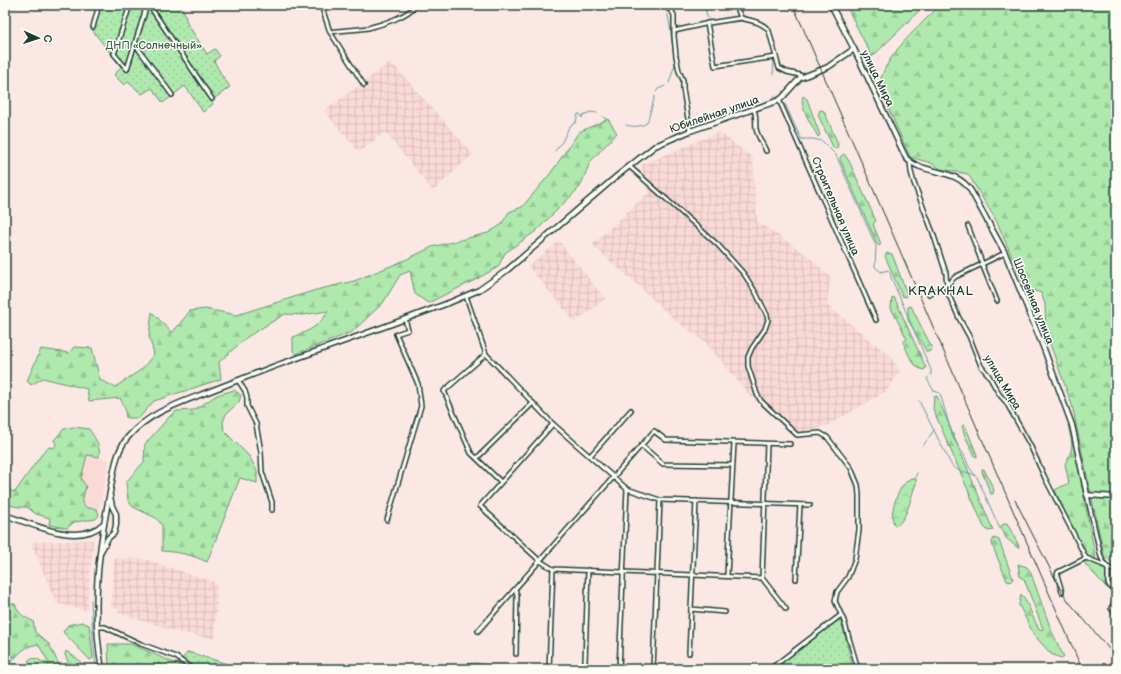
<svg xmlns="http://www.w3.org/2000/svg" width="1121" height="674" font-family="'Balsamiq Sans',sans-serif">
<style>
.built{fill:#fadad7}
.industrial{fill:url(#industrial-grid)}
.forest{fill:url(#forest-firs);stroke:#679371}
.wetland{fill:url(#wetland-marsh);stroke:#679371}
.garden{fill:url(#garden-dots);stroke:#679371}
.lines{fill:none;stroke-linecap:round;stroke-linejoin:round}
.stream{stroke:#5f9c9d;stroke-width:1}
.street-casing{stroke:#1f3d34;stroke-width:6}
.secondary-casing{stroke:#1f3d34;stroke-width:7}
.street{stroke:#fdfcf7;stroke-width:3}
.secondary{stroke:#fdfcf7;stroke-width:4}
.rail{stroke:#1f3d34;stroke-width:1}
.labels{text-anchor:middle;stroke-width:3;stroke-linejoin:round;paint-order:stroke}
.park-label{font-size:11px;fill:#3c5f4c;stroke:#fdfcf7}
.street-label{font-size:11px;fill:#1f3d34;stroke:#fdfcf7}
.quarter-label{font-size:13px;letter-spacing:1px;fill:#1f3d34;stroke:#fdfcf7}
</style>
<defs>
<pattern id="industrial-grid" width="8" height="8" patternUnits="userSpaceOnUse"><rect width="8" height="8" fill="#fadad7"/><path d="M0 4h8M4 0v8" fill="none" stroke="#d6bcb9"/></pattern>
<pattern id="forest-firs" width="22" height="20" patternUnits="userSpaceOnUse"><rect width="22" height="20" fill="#afe9ae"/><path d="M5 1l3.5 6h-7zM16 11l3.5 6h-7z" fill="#96c996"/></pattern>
<pattern id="wetland-marsh" width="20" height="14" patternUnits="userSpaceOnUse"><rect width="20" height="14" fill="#afe9ae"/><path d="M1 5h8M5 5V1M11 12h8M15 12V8" fill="none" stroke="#96c996"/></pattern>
<pattern id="garden-dots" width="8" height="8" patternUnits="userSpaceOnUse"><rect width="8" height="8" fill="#afe9ae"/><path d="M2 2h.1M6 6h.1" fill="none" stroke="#96c996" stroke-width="1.8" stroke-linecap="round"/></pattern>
</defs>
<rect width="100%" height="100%" fill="#fbe8e4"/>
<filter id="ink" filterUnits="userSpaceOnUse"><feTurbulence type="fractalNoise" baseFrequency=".025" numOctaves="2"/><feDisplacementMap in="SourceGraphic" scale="8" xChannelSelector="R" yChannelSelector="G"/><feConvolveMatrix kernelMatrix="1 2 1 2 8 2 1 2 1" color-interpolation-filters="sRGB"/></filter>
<g filter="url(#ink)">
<path class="built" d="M87 455 109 460 100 506 97 509 88 508 83 505 82 501 86 486 81 479Z"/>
<g class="industrial">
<path d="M391 62 473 154 433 191 385 132 359 152 324 111Z"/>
<path d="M719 132 753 158 757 221 807 255 830 277 827 305 890 356 900 371 887 391 828 425 797 435 750 396 706 343 674 319 631 279 592 245 648 193 641 165Z"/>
<path d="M559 241 605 299 575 322 528 266Z"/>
<path d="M93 540 87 611 56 603 31 542Z"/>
<path d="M114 558 144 559 217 583 215 639 178 632 118 613 119 609 111 607Z"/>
</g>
<g class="forest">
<path d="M846 5H925L872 57Z"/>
<path d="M940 5H1116V567L1104 555 1072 405 1046 333 1045 304 1041 293 1025 287 997 222 968 174 941 169 931 163 910 157 879 87C883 56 919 27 940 5Z"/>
<path d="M803 96 807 99 820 135 818 137C813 127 799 107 803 96Z"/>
<path d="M820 110 824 111 838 144 837 148 835 149 833 147 818 115Z"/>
<path d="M608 119 617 133 590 162 580 187 536 231 505 253 498 267 475 280 428 303 415 294 410 271 400 275 383 303 352 332 296 354 293 351V337C309 331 320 326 328 311L303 315 285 314 247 337 219 362 221 379 154 401 139 418H126L125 408 120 398 89 401 87 389 43 378 31 385 27 381 41 349 69 353 74 347 92 348 100 380 115 387 142 369 154 354 149 336 152 312 172 333 190 311 205 309 237 315 316 290 354 281 403 261 432 247 488 233 501 225 509 212 522 207 550 174 579 132Z"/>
<path d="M844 154 849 161 876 221 873 224 881 244 879 246 877 244 840 160V157Z"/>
<path d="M887 253 892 254 907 294 906 297 902 296 885 256Z"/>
<path d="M894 297 926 368 924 370C912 368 908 352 903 342L907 339 891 308 892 298Z"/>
<path d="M911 306 932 348 930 351 927 352 908 320V307Z"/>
<path d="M234 390 241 395 239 402 226 414 223 422 224 431 249 456 257 471V483L240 478 207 562C193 555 179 552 162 551V525L156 518 133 507 128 500 126 482 144 462 145 444 170 416 177 411 194 410 217 395Z"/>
<path d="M937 396 993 530 988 531 984 527 933 409 934 397Z"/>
<path d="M1070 424 1095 555 1096 563 1116 580V594L1106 587 1086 565 1055 490 1069 483 1065 464C1075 446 1072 444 1068 425Z"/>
<path d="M963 425H965L977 455V457L975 456 965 436 962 426Z"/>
<path d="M74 427 89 429C95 438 101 446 99 457L87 455 81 479 86 486 82 501 83 505 88 508 97 509 99 515 96 519 74 522 67 528 49 525 50 518 36 514 27 507H18L9 505 5 498V483L11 491 15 492 44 451 49 447 54 448 56 444 54 440 64 429Z"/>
<path d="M982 469H984L994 490 993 494H991L982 472Z"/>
<path d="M1007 523 1019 546 1018 548 1006 538 1001 528 1002 525Z"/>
<path d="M994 538 999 540 1013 579 1010 582 1007 581 993 547 992 542Z"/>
<path d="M1018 564 1027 567 1030 571 1052 632 1064 657 1061 658 1051 654 1034 635 1019 605 1021 594 1025 599 1039 630 1043 629 1024 579 1020 577Z"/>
<path d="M5 602 15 604C18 613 23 617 33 621L35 632 49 644 61 669H35L28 661 31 658 38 659 42 662 48 661 38 644 30 646 23 650 5 667Z"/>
<path d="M82 622 89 625 93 658 90 660 63 632 68 625Z"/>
<path d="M108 644H131L188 669H109Z"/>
<path d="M66 651 79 660 85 669H71L65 655Z"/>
<path d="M477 663 499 669H411Z"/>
</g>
<path class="wetland" d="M911 478 916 479V484C911 495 907 522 895 526 887 514 899 484 911 478Z"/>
<g class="garden">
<path d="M101 5H179L184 11 187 23 207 54 215 49 220 56 214 61 221 74 230 87 211 101 213 104 203 112 185 86 163 103 152 88 142 94 128 82 124 85 114 75 121 67 93 31Z"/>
<path d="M839 618 843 628 853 669H771Z"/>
<path d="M188 652 244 669H193L182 659Z"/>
</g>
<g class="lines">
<g class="stream">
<path d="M706 5V14L709 20"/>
<path d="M668 6 669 5"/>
<path d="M667 10 670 27 675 64 669 83"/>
<path d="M717 23 746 21"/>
<path d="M755 23 763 27 768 33"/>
<path d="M772 48 773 55"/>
<path d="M773 75 774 59"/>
<path d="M656 92 658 89 665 86"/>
<path d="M774 100 775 95"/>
<path d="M785 104 801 139H813L822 141 836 155 876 246 875 267 881 272 888 270 890 272 891 277 931 370V375"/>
<path d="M603 117 607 119"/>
<path d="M626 125C633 127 640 127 647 123L655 96"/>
<path d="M555 151 562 142 569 127 576 122 578 114H580L582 118 583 115 591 112 597 113"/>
<path d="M928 377 927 379 934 391 940 393 953 438 964 455 969 467 975 475"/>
<path d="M919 401 952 466C959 473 970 471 977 477L1000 529"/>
<path d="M923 446 934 430"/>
<path d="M915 478 917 473"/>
<path d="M91 600 93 642 96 666"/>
<path d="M5 652H8L11 656 16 657"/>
<path d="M25 666 28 669"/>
</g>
<defs>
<g id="street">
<path d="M149 5 212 99"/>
<path d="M321 5 330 32 364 85"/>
<path d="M659 5 671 10 674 15V36L676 56 679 71 683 80V89L690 131"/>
<path d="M736 5 741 18C752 21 763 22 769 31L779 68 787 72 800 75 802 77"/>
<path d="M707 23 715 66 776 57"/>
<path d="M93 27 99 5"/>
<path d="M674 31 709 23 741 18"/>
<path d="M330 32C343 30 356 30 368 28 380 25 410 16 415 5"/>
<path d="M135 44 172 95"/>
<path d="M127 69 114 54 130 5"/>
<path d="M127 69 147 5"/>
<path d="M779 100 876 320"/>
<path d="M754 110C757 117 755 122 756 129 758 137 763 144 766 151"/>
<path d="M910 162 911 172 914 183 933 233 946 273 947 291 959 318 969 336 981 366 989 376 999 394 1006 402 1030 445 1045 478 1086 558"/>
<path d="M629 166 718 245 744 274 756 293 767 315 768 320 765 329 752 348 748 357V366L757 394 761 401 797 435 820 433 827 437 851 468 858 485 859 495V530L855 559 848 577 837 592 835 601 844 621 858 669"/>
<path d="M968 226 981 260 982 264 997 301"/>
<path d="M929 294 947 285 955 277 1005 253"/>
<path d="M466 296 486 354 553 424 627 489 660 500 810 505"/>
<path d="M486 354 444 391 471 453 501 482"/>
<path d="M238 380 245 391 247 398V406L256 424 261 452 262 472 272 502V510"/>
<path d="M553 424 480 506 540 561 553 569 762 578"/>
<path d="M767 444 762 578 786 609"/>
<path d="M642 446 663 464 732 465"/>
<path d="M590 456 631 410"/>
<path d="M477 458 533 403"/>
<path d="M1087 495 1101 557 1108 570V584L1116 592"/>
<path d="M696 501 691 609 725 612"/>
<path d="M387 520 421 406 418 384 396 334 408 330 405 319"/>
<path d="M727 575 734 443"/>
<path d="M796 579 800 505"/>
<path d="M515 589 517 595 516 654"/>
<path d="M1062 592 1057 575 1058 572 1086 558 1106 566 1116 572"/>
<path d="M1116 600 1111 608 1116 614"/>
<path d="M97 627H105L141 644 176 657 192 669"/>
<path d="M478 631 654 431 666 440 790 444"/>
<path d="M689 653 691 609"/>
<path d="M585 662 588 570"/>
<path d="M549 669 553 569"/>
<path d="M619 669 627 489"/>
<path d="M653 669 660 500"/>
<path d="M770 669 841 615"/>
</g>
<g id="secondary">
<path d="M854 49 906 158C922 175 956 167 971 191L1005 253 1044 349 1072 425 1087 495 1116 497"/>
<path d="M5 515C32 524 79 547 103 524"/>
<path d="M101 551 108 538 114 533 116 525V514L112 506 110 496"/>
<path d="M102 669C91 610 98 551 110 492 114 473 115 451 129 436 149 413 177 404 205 393 228 384 252 375 275 366 334 345 393 324 451 302L479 290 506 271 617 176 655 146 690 131 777 101 782 98 800 78 828 67 854 49 831 5"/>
</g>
</defs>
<use href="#street" class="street-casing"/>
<use href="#secondary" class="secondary-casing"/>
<use href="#street" class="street"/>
<use href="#secondary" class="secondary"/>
<g class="rail">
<path d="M793 5 1082 669"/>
<path d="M1015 500 1062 592 1069 602 1116 657"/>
</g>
</g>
</g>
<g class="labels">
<g class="park-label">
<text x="154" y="49">ДНП «Солнечный»</text>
</g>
<g class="street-label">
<text transform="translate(878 78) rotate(64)" y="4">улица Мира</text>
<text transform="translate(714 114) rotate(-19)" y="4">Юбилейная улица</text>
<text transform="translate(836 206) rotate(67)" y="4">Строительная улица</text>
<text transform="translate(1034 301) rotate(68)" y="4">Шоссейная улица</text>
<text transform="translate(1003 382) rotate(59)" y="4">улица Мира</text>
</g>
<g class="quarter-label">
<text x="941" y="295">KRAKHAL</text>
</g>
</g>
<rect width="1121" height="674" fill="none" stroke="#fdfcf7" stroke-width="20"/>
<rect x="10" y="10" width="1101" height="654" fill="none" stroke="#1f3d34" stroke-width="1.5" filter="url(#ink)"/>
<g transform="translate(38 38) rotate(93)" stroke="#fdfcf7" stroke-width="3" paint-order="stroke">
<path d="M0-3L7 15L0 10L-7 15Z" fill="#1f3d34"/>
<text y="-6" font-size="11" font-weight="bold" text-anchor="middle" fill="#1f3d34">С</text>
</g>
</svg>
